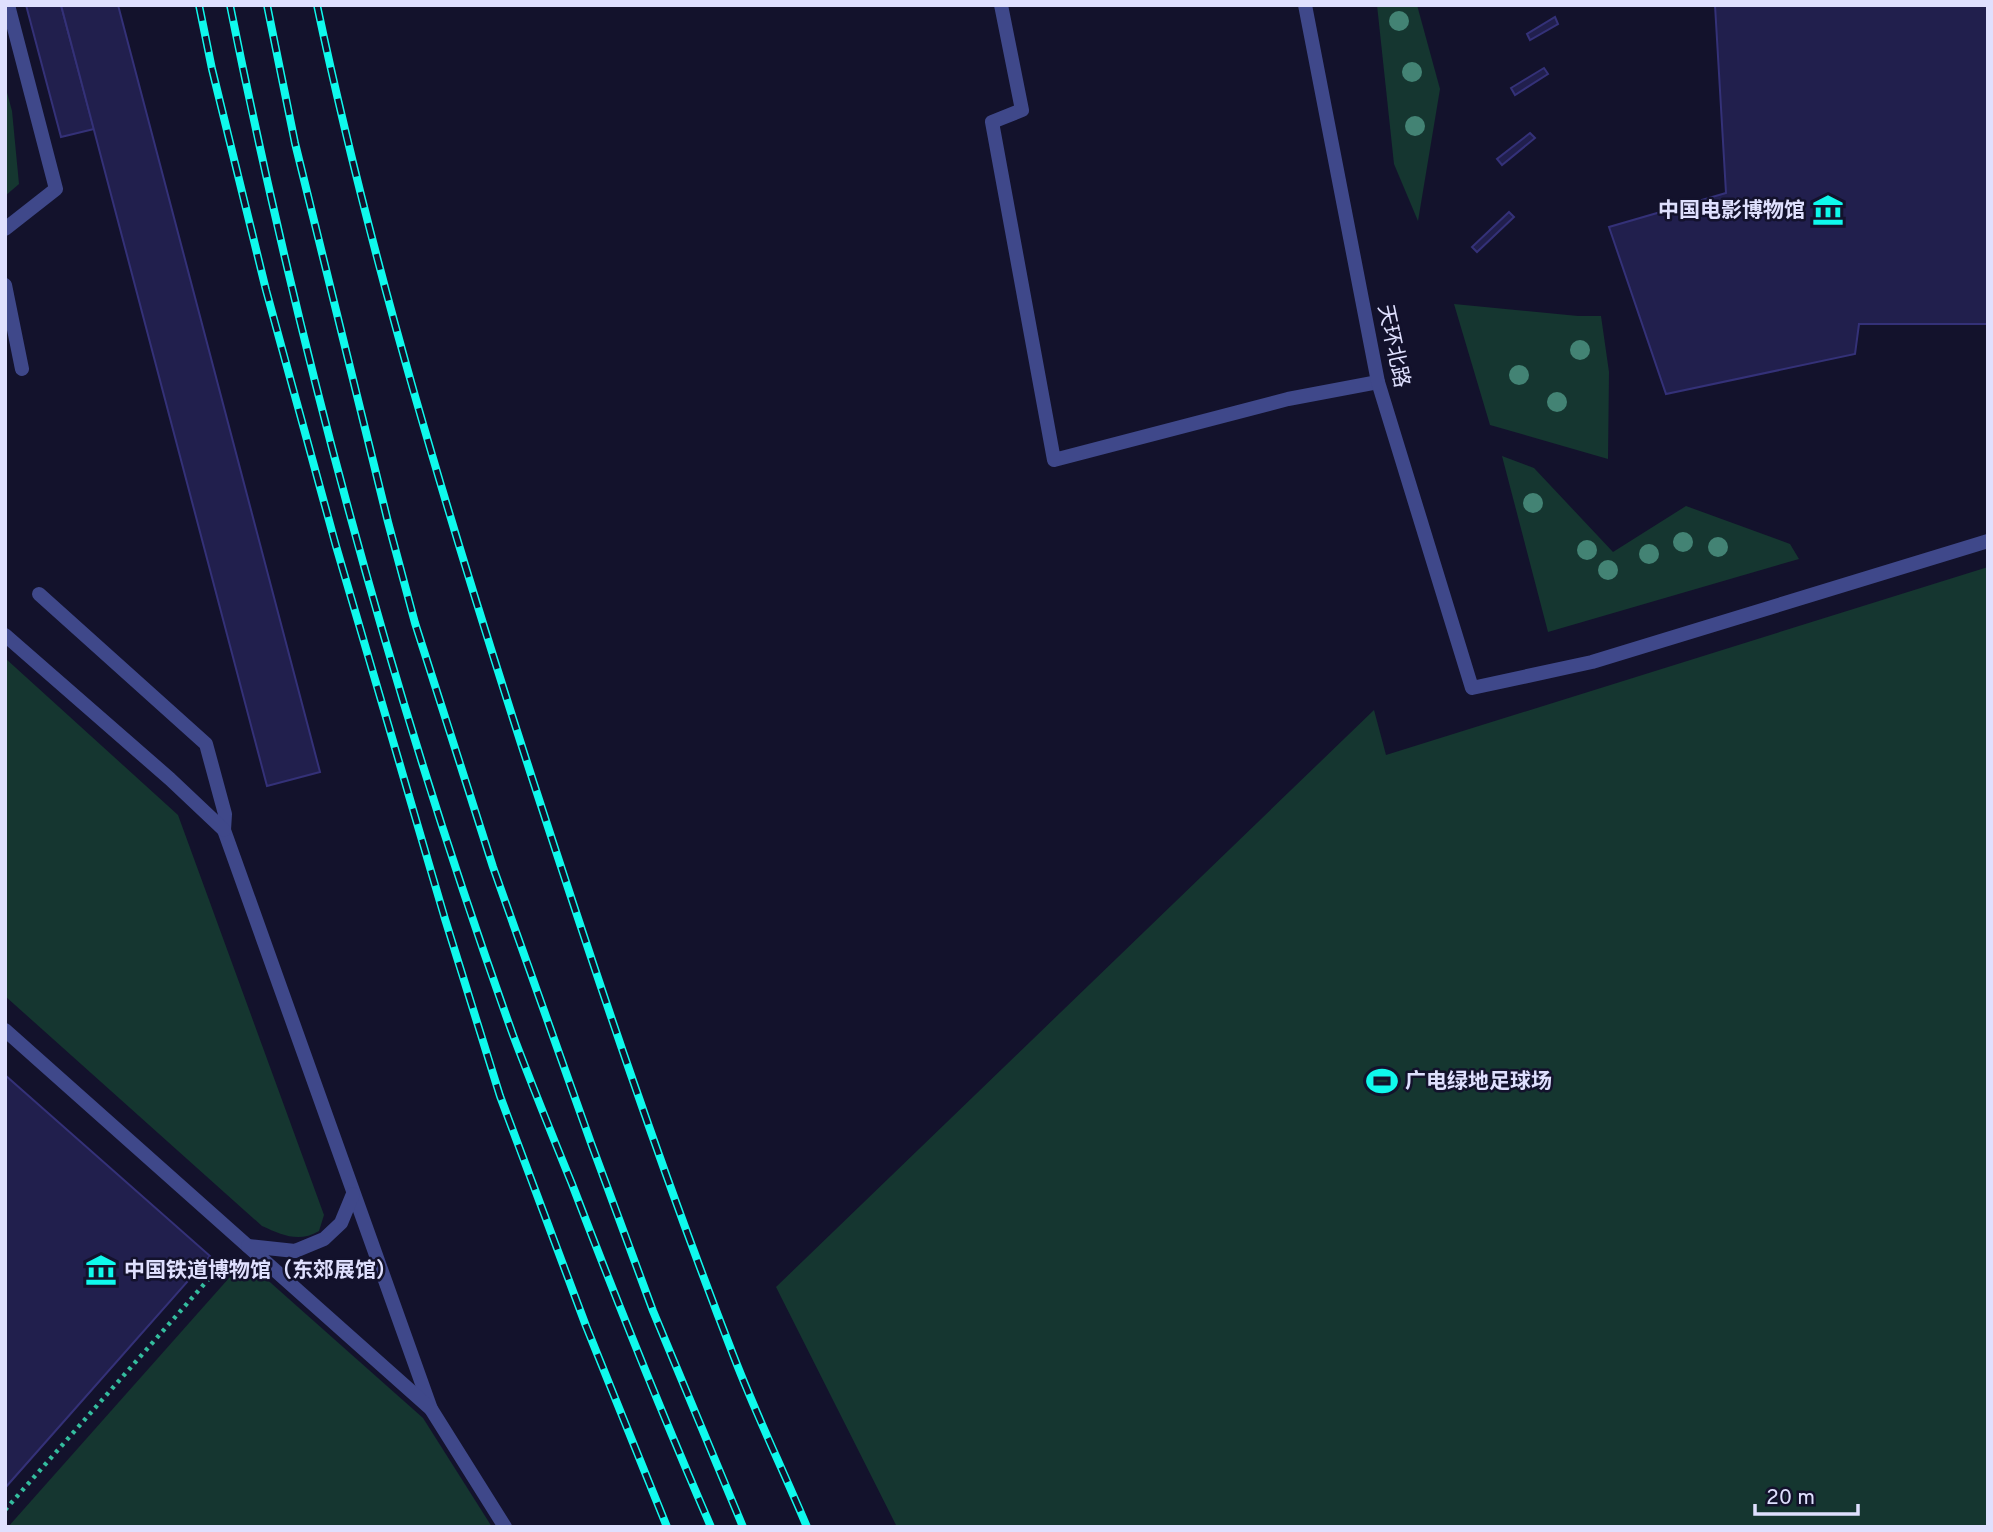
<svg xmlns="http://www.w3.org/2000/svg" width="1993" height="1532" font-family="Overpass,'Noto Sans SC',sans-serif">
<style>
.green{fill:#153630}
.building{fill:#211f4d;stroke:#343178;stroke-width:2}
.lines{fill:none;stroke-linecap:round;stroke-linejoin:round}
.path{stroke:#34bd9f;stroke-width:4.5;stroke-dasharray:3.5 5;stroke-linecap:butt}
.service{stroke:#3f488a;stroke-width:14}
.tertiary{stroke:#3f488a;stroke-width:14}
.rail-casing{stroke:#0ff9ec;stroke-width:8}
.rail{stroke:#13122c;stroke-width:5;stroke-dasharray:16;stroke-linecap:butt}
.tree{fill:#438374}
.labels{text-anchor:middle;stroke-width:5;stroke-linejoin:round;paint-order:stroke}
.poi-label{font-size:21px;font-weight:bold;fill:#dfe0fe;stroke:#13122c;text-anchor:start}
.street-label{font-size:21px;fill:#dfe0fe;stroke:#13122c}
</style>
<rect width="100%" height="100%" fill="#13122c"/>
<g class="green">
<path d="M1377 5H1417L1440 89 1418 221 1394 164Z"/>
<path d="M5 85 12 111 19 184 5 196Z"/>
<path d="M1454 304 1578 316H1601L1609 372 1608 459 1490 425Z"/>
<path d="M1502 456 1534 468 1613 552 1686 506 1790 544 1799 559 1548 632Z"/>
<path d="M1988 567V1527H897L776 1287 1374 710 1386 755Z"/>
<path d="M5 658 178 815 324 1215 319 1231C299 1243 282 1235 262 1226L5 996Z"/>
<path d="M245 1260 423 1418 492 1527H8Z"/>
</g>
<g class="building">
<path d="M26 5H61L94 129 61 137Z"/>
<path d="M61 5H118L320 772 267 786Z"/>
<path d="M1715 5H1988V324H1859L1855 354 1666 394 1609 227 1726 193Z"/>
<path d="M1555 17 1558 24 1530 40 1527 34Z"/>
<path d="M1544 68 1548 74 1515 95 1511 88Z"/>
<path d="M1530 133 1535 138 1502 165 1497 159Z"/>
<path d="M1509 212 1514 217 1477 252 1472 247Z"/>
<path d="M5 1075 210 1256 5 1488Z"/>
</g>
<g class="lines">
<path class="path" d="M5 1510 214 1273 229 1259"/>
<g class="service">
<path d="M1001 5 1022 110 992 122 1054 460 1288 399 1378 382"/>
<path d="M5 229 56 189 8 5"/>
<path d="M5 285 22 369"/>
<path d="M39 594 206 744 225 814 224 830 431 1409"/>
<path d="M5 635 170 779 224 830"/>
<path d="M5 1030 431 1409 505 1527"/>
<path d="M248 1246 295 1251 324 1239 341 1223 353 1194"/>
</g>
<path class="tertiary" d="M1305 5 1378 382 1472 688 1592 662 1988 541"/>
<defs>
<g id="rail">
<path d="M199 5 212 69 266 290 336 546 445 919 500 1096 586 1326 667 1527"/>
<path d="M230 5C300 354 393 700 513 1035 532 1085 552 1135 572 1184 616 1299 662 1414 711 1527"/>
<path d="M267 5 295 143 388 522 415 623 493 867 591 1143 653 1311 743 1527"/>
<path d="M317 5C373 270 452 530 535 787 597 978 661 1169 734 1357 756 1414 783 1470 807 1527"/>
</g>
</defs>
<use href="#rail" class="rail-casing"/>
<use href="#rail" class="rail"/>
</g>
<g class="tree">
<circle cx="1399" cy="21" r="10"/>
<circle cx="1412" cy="72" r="10"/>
<circle cx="1415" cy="126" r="10"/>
<circle cx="1580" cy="350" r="10"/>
<circle cx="1519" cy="375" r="10"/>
<circle cx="1557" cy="402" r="10"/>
<circle cx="1533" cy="503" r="10"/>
<circle cx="1683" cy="542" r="10"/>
<circle cx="1718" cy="547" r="10"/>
<circle cx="1587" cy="550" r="10"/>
<circle cx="1649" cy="554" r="10"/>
<circle cx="1608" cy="570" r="10"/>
</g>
<defs>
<symbol id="museum-bare" viewBox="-9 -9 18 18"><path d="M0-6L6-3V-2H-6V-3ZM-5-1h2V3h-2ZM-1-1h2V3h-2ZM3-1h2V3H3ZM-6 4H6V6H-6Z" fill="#0ff9ec" stroke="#13122c" stroke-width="2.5" paint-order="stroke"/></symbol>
<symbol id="stadium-bare" viewBox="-9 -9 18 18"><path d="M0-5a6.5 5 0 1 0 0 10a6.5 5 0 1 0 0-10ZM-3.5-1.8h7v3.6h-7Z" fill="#0ff9ec" stroke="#13122c" stroke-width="2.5" paint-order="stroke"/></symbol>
</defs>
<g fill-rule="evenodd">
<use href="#museum-bare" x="1806" y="188" width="44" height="44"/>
<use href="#stadium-bare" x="1360" y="1059" width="44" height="44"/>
<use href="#museum-bare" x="79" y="1248" width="44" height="44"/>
</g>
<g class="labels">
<g class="poi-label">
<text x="1805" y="217" text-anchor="end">中国电影博物馆</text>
<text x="1405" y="1088">广电绿地足球场</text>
<text x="124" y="1277">中国铁道博物馆（东郊展馆）</text>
</g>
<g class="street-label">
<text transform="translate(1394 346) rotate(78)" y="7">天环北路</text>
</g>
</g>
<rect width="1993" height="1532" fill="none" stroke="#dfe0fe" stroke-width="14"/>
<path d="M1755 1504v10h103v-10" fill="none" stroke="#dfe0fe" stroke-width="3.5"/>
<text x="1766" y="1504" font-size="21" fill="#dfe0fe" stroke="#13122c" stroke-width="5" paint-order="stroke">20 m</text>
</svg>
